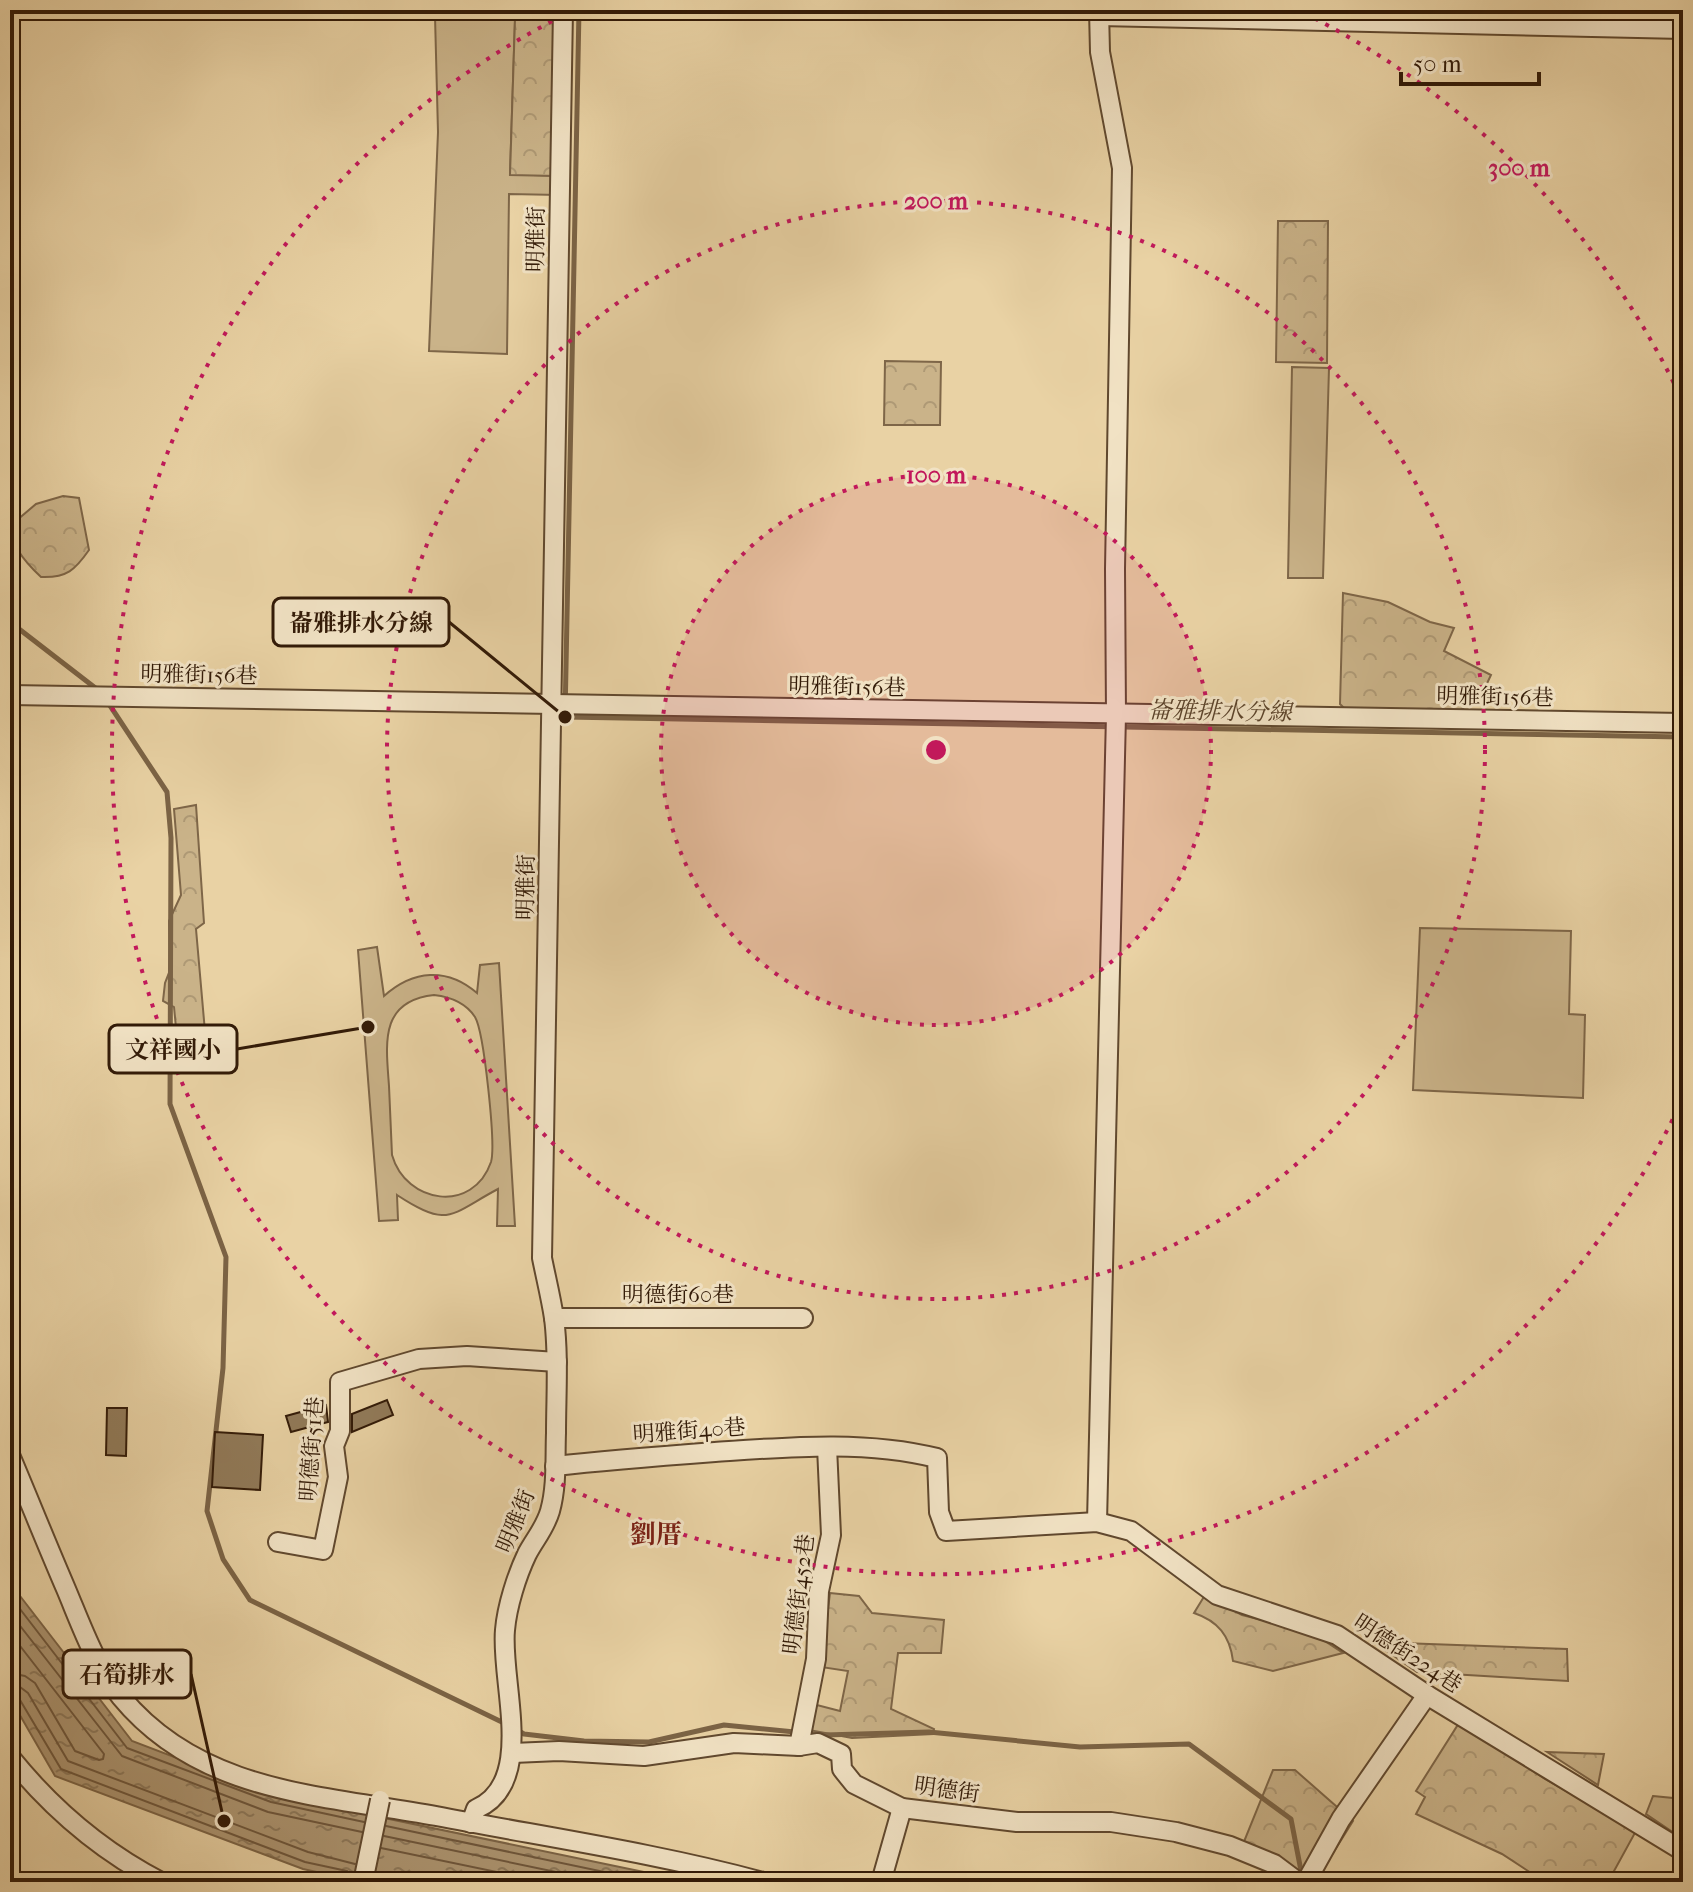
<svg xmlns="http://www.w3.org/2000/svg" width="1693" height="1892" font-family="'IM FELL French Canon','Noto Serif TC',serif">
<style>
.grass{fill:#cab389;stroke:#7e6648;stroke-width:2;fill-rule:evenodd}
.forest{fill:url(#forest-crowns);stroke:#7e6648;stroke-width:2}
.water{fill:url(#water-ripples);stroke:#7b6345;stroke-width:2}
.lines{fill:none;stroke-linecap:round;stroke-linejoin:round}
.shore{stroke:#6e563b;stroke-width:2}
.stream{stroke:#7b6345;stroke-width:5}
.building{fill:#917a59;stroke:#321a07;stroke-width:2}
.minor-casing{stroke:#60482e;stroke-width:22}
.minor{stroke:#f1e2c4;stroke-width:18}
.minor-bridge-casing{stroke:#60482e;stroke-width:22;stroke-linecap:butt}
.minor-bridge{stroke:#f1e2c4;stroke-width:18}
.ring{fill:none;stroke:#c2185b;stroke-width:4;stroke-dasharray:4 8}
.labels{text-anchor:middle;stroke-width:6;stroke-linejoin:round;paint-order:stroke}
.street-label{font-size:22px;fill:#321a07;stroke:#f1e2c4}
.water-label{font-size:24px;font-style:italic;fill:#5c442b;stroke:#f1e2c4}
.quarter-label{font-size:26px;font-weight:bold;fill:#7a1f14;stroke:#f1e2c4}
.centre{fill:#c2185b;stroke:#f1e2c4;stroke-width:4}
.ring-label{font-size:24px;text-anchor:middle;font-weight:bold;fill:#c2185b;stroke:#f1e2c4;stroke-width:6;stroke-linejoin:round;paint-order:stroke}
.leader{fill:none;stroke:#321a07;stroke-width:3}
.callout-dot{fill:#321a07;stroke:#f1e2c4;stroke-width:3}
.callout{fill:#f1e2c4;stroke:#321a07;stroke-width:3}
.callout-label{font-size:24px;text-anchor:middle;font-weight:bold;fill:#321a07}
</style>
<defs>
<pattern id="forest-crowns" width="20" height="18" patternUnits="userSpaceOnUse" patternTransform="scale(2)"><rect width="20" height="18" fill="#cab389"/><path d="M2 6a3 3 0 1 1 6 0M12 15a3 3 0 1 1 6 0" fill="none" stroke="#ae9975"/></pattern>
<pattern id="water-ripples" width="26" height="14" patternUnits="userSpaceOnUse" patternTransform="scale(2)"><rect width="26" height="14" fill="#ab936f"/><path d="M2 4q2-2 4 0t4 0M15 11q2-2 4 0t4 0" fill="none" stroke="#8c7759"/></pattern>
</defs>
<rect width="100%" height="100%" fill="#e9d2a4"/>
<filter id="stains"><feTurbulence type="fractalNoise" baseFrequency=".0025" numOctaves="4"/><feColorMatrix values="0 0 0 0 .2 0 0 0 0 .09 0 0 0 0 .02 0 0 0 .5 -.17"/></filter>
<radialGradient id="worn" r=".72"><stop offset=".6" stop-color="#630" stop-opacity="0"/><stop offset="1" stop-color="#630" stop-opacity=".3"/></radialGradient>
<g class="grass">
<path d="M435 16 515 19 510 174 557 176 559 195 509 194 507 354 429 351 438 132Z"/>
<path d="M1292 367 1329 368 1323 578H1288Z"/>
<path d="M1420 928 1571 931 1569 1014 1585 1015 1583 1098 1413 1090Z"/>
<path d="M377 947 384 996C413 970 447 967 477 993L480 965 499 963 515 1226H497L498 1189C449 1215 449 1229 397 1195L398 1220 379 1221 358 950ZM434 995C451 997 466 1003 475 1017 484 1032 496 1145 491 1162 473 1214 406 1204 392 1155 391 1132 390 1109 389 1086 386 1044 379 1001 434 995Z"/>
<path d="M1653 1796 1683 1799V1839L1646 1814Z"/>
</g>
<g class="forest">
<path d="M515 19 562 20 557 176 510 175Z"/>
<path d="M1278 221H1328L1327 363 1276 362Z"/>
<path d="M885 361 941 362 940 425H884Z"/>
<path d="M63 496 79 498 89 550C75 570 67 578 41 577 27 564 10 545 10 526L36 504Z"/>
<path d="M1343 593 1388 602 1430 622 1454 628 1444 651 1491 675 1482 694 1455 714 1349 713 1340 704Z"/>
<path d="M196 805 204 923 196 929 208 1066 180 1069 174 1007 163 1001 165 983 170 970 169 921 181 895 174 809Z"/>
<path d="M830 1593 859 1596 872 1613 944 1620 941 1653H898L891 1709 934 1729 933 1734 852 1738 809 1730 813 1704 840 1711 848 1671 821 1667Z"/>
<path d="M1205 1595 1242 1615 1311 1632 1343 1653 1273 1671 1233 1661C1230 1636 1218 1621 1194 1613Z"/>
<path d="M1374 1642 1567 1649 1568 1681 1417 1672Z"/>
<path d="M1459 1723 1545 1779 1636 1831 1608 1882H1545L1502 1854 1416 1814 1425 1797 1416 1791Z"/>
<path d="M1547 1752 1604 1754 1598 1785Z"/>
<path d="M1273 1770H1295L1353 1821 1315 1882 1243 1844Z"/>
</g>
<path class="water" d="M10 1583 132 1741 274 1795 692 1882H362L303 1869 55 1776 10 1698Z"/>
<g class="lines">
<g class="shore">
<path d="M10 1596 127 1748 271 1802 364 1822"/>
<path d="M10 1613 122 1756 268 1812 362 1832"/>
<path d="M10 1633 104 1754 103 1759 99 1760 75 1751 35 1683 25 1676 10 1673"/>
<path d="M10 1685 20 1687 28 1693 68 1761 308 1852 355 1864"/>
<path d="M10 1695 20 1700 61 1769 305 1862 347 1871 353 1877"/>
<path d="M386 1826 652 1882"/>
<path d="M384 1836 604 1882"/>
<path d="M381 1848 545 1882"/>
</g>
<g class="stream">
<path d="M579 10 565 717 1683 737"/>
<path d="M10 622 98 690"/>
<path d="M107 701 167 792 171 838 170 1104 226 1257 223 1368 207 1511 223 1559 250 1600 508 1725"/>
<path d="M517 1730 524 1734 584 1741 649 1742 724 1725 825 1735 929 1732 1080 1747 1189 1744 1291 1819 1302 1876"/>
</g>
</g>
<g class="building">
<path d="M387 1400 393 1415 352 1432V1414Z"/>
<path d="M326 1405 328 1422 291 1432 286 1416Z"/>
<path d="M107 1408H127L126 1456 106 1455Z"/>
<path d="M215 1432 263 1435 260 1490 212 1487Z"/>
</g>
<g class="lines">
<defs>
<g id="minor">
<path d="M1099 16 1683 29"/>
<path d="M10 695 1683 723"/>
<path d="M554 1318H803"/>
<path d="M10 1455C29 1500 47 1545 66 1589 82 1627 95 1665 121 1697 201 1794 323 1795 436 1816 545 1837 656 1853 763 1882"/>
<path d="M555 1466C609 1460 662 1456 715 1452 788 1447 865 1440 937 1458L939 1512 946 1531 1097 1522 1131 1531 1217 1595 1337 1635 1427 1695 1683 1851"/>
<path d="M1097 1522 1116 715 1115 569 1122 168 1100 52 1099 10"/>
<path d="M278 1542 323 1550 338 1477 334 1446 340 1431V1382L419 1359 467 1356 557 1362"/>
<path d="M799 1746 816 1659 819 1591 831 1535 827 1447"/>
<path d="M513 1753 559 1751 644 1756 734 1743 799 1746 818 1743 841 1754 842 1769 854 1784 902 1808 1017 1822H1111L1176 1832 1230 1846 1274 1864 1298 1882"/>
<path d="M10 1757C52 1809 101 1851 161 1882"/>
<path d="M471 1823 476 1809C537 1783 500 1681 505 1630 507 1606 517 1575 527 1554 535 1539 545 1528 550 1511 557 1486 555 1459 556 1433 556 1395 559 1356 554 1318 551 1298 546 1278 542 1258L563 10"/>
<path d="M881 1882 902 1808"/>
<path d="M1306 1882 1341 1819 1427 1695"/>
</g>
</defs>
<use href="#minor" class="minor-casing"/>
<use href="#minor" class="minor"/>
<defs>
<path id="minor-bridge" d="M363 1882 380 1800"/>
</defs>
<use href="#minor-bridge" class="minor-bridge-casing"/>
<use href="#minor-bridge" class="minor-bridge"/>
</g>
<circle cx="936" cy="750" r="275" fill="#c2185b" fill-opacity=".12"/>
<g class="ring">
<circle cx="936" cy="750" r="275"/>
<circle cx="936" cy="750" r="549"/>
<path d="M1683 1098A824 824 0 1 1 568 13M1304 13A824 824 0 0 1 1683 402"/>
</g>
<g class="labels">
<g class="street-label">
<text transform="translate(535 239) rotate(-89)" y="8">明雅街</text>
<text transform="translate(199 674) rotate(1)" y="8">明雅街156巷</text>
<text transform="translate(847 686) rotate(1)" y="8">明雅街156巷</text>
<text transform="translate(1495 696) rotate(1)" y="8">明雅街156巷</text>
<text transform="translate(525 887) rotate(-89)" y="8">明雅街</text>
<text x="678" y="1302">明德街60巷</text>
<text transform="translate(689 1430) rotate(-4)" y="8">明雅街40巷</text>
<text transform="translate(311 1449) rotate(-86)" y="8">明德街51巷</text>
<text transform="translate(515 1521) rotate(-68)" y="8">明雅街</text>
<text transform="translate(798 1594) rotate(-83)" y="8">明德街452巷</text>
<text transform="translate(1408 1653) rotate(33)" y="8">明德街224巷</text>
<text transform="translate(947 1789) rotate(8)" y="8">明德街</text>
</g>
<g class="water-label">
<text transform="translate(1220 711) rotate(1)" y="8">崙雅排水分線</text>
</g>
<g class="quarter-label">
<text x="656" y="1543">劉厝</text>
</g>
</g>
<circle cx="936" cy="750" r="12" class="centre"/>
<g class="ring-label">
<text x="1519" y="176">300 m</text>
<text x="936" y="209">200 m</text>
<text x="936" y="483">100 m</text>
</g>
<path class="leader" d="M565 717L449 622M368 1027L237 1049M224 1821L191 1674"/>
<g class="callout-dot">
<circle cx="565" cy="717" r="8"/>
<circle cx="368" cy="1027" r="8"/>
<circle cx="224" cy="1821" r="8"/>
</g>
<g class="callout">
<rect x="273" y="598" width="176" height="48" rx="8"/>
<rect x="109" y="1025" width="128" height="48" rx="8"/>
<rect x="63" y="1650" width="128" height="48" rx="8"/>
</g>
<g class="callout-label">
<text x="361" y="631">崙雅排水分線</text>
<text x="173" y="1058">文祥國小</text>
<text x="127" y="1683">石筍排水</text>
</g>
<rect width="1693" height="1892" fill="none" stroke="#e9d2a4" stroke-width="40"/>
<rect x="12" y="12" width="1669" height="1868" fill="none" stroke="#321a07" stroke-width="4"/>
<rect x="20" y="20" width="1653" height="1852" fill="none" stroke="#321a07" stroke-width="2"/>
<path d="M1401 72v12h138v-12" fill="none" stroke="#321a07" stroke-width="4"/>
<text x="1413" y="72" font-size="24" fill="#321a07" stroke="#f1e2c4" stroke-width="6" paint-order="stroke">50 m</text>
<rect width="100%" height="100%" filter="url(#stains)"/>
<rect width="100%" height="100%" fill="url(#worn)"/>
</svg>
